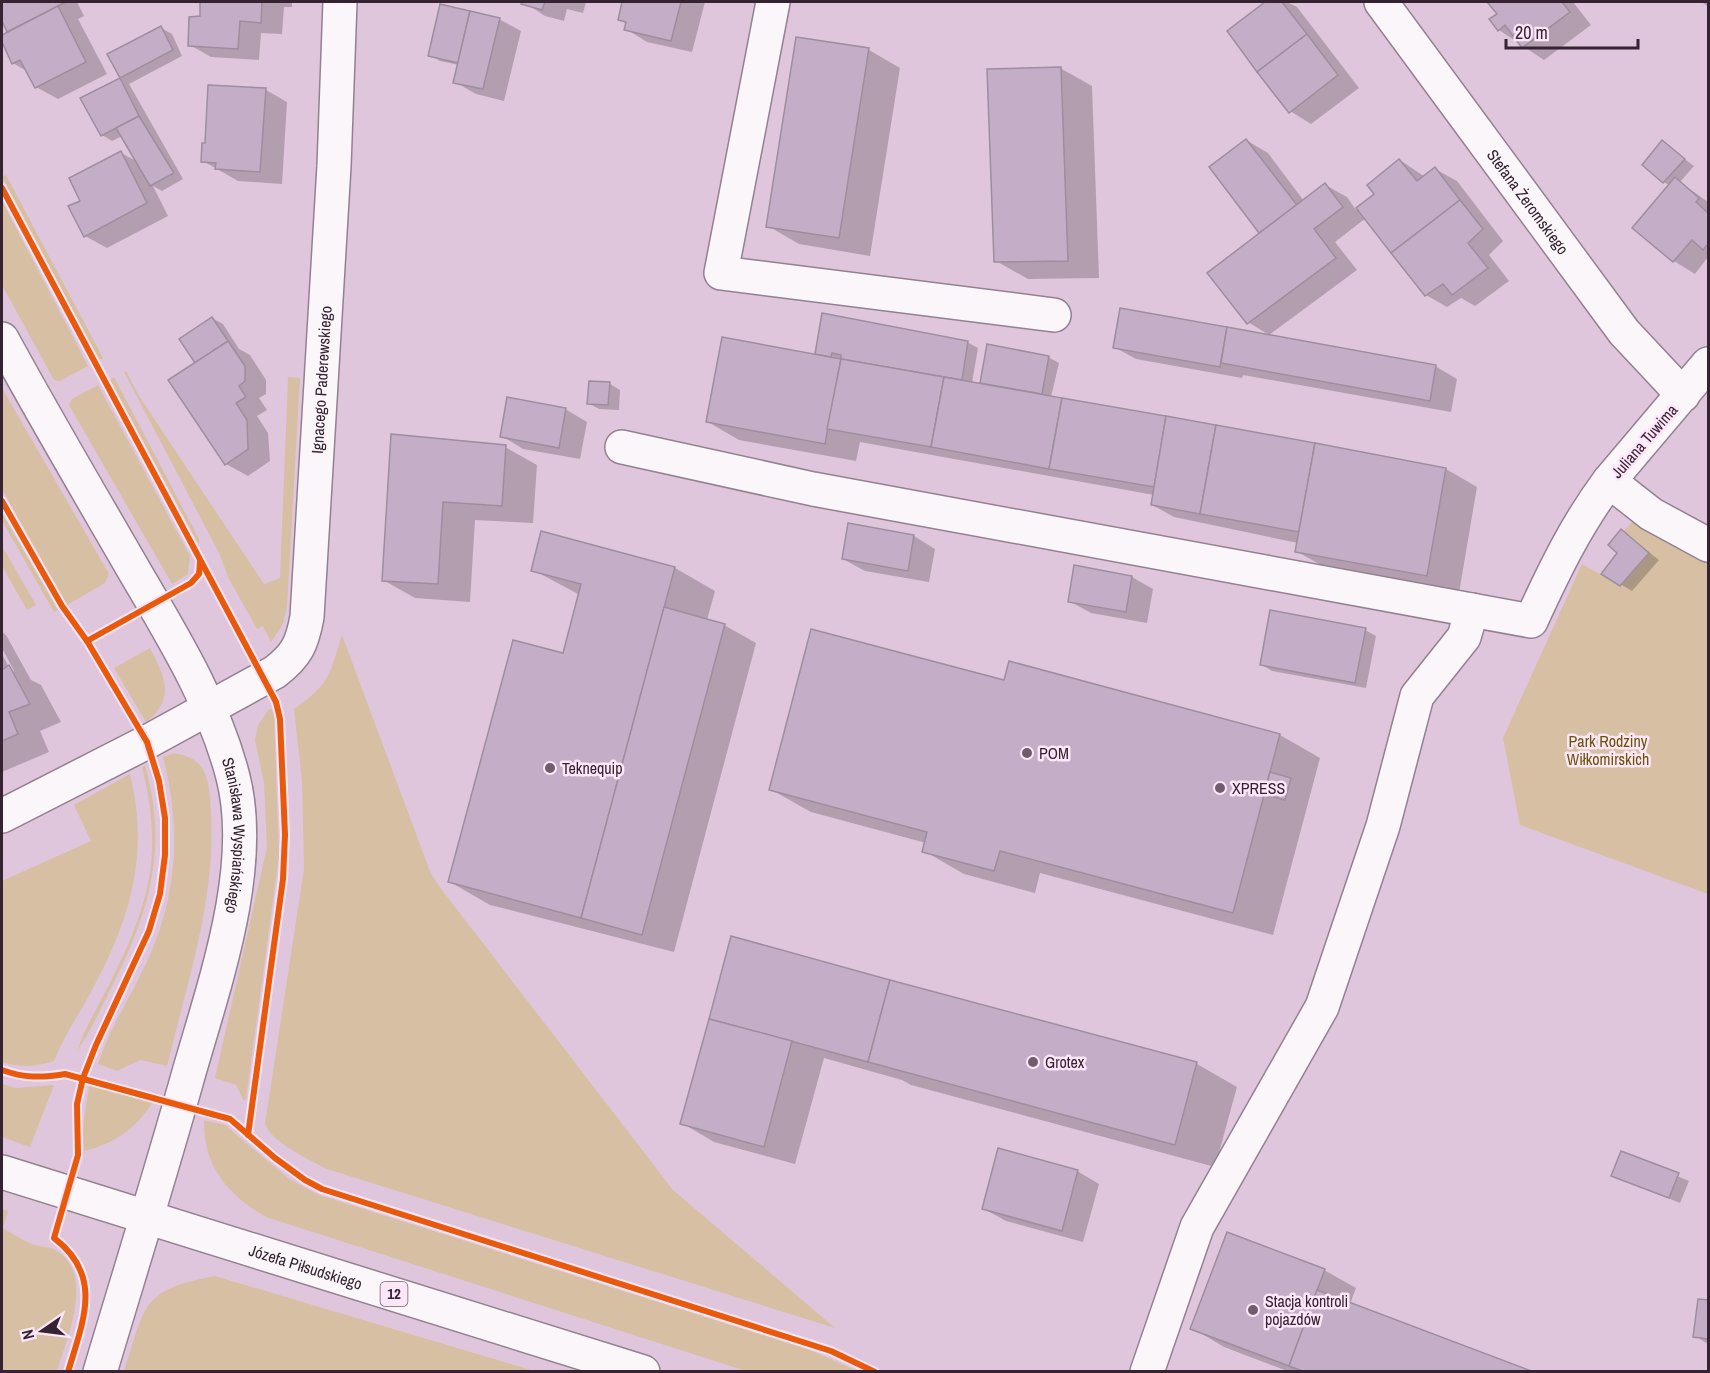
<svg xmlns="http://www.w3.org/2000/svg" width="1710" height="1373" font-family="'Archivo Narrow',sans-serif">
<style>
.green{fill:#d7bfa3}
.shadow{fill:#0003}
.building{fill:#c4aec7;stroke:#9d8d9e;stroke-width:1.5}
.lines{fill:none;stroke-linecap:round;stroke-linejoin:round}
.minor-casing{stroke:#938090;stroke-width:36}
.major-casing{stroke:#938090;stroke-width:36}
.minor{stroke:#faf6fa;stroke-width:33}
.major{stroke:#faf6fa;stroke-width:33}
.cycleway-casing{stroke:#fee6f9;stroke-width:10}
.cycleway{stroke:#e8590c;stroke-width:6}
.poi-dot{fill:#715c6e;stroke:#fee6f9;stroke-width:2}
.labels{text-anchor:middle;stroke-width:5;stroke-linejoin:round;paint-order:stroke}
.shield{fill:#fee6f9;stroke:#715e6e;stroke-width:1.5}
.shield-label{font-size:15px;font-weight:bold;fill:#352332}
.street-label{font-size:16px;fill:#352332;stroke:#fee6f9}
.park-label{font-size:16px;fill:#675405;stroke:#fee6f9}
.poi-label{font-size:16px;fill:#352332;stroke:#fee6f9;text-anchor:start}
</style>
<rect width="100%" height="100%" fill="#e0c6dc"/>
<g class="green">
<path d="M6 175 103 358 99 360 2 177Z"/>
<path d="M2 201 88 366 60 381 54 380 2 285Z"/>
<path d="M126 371 139 396 264 584 280 578 288 377 300 378 287 607 283 624 271 642 263 626 257 629 229 579 219 553 124 372Z"/>
<path d="M114 377 199 539V545L110 380Z"/>
<path d="M98 385 190 556 188 574 172 584 69 405 72 399Z"/>
<path d="M2 388 109 574 105 583 67 605 2 489Z"/>
<path d="M1654 496 1708 526V894L1520 825 1503 738 1582 564 1621 586 1649 553 1624 531Z"/>
<path d="M2 513 58 610 54 612 2 521Z"/>
<path d="M2 546 36 605 27 610 2 566Z"/>
<path d="M342 635 431 874 442 890 673 1190 835 1328 327 1169C310 1160 272 1143 265 1124L304 869 302 781 294 709C331 683 329 675 342 635Z"/>
<path d="M150 648C165 677 176 699 146 722L114 668Z"/>
<path d="M269 709 274 710 279 856 246 1099 244 1101 236 1085 215 1078 267 847 264 783 255 740 258 725Z"/>
<path d="M174 753C185 755 195 758 202 768 210 780 210 799 211 813 216 899 187 983 167 1066L140 1060 117 1071 98 1064C110 1027 133 993 149 957 178 892 181 826 163 757Z"/>
<path d="M145 766C169 848 149 913 112 986 101 1008 91 1031 77 1051 85 1028 98 1006 109 985 149 905 164 856 142 767Z"/>
<path d="M130 774C150 855 130 920 91 992 78 1016 64 1036 54 1061 35 1067 20 1068 2 1062V881L91 841 74 805Z"/>
<path d="M2 1084 16 1088 54 1085 30 1147 2 1137Z"/>
<path d="M89 1086 153 1102C135 1129 116 1143 84 1151L83 1126Z"/>
<path d="M204 1120 225 1125 289 1179 319 1195 810 1350 857 1371H746L266 1217C228 1195 203 1166 204 1120Z"/>
<path d="M2 1209 8 1211 3 1228C13 1234 22 1240 32 1244 39 1247 48 1246 55 1250 96 1273 67 1338 57 1371H2Z"/>
<path d="M215 1276 534 1371H124C146 1305 140 1290 215 1276Z"/>
</g>
<g class="shadow">
<path d="M2 2H77L84 16 78 19 107 74 58 99 36 87 28 72 13 63 2 39 9 33 2 18Z"/>
<path d="M202 2H292V7H284L282 34 261 33 259 60 211 57 190 45 201 18Z"/>
<path d="M524 2H586L583 13 567 9 564 21 545 16Z"/>
<path d="M624 2H705L692 52 647 42 626 29 627 24 619 19Z"/>
<path d="M1268 2H1287L1297 7 1359 88 1311 124 1290 111 1229 32Z"/>
<path d="M1489 2H1573L1591 25 1544 60 1499 30V14Z"/>
<path d="M1702 2H1708V7Z"/>
<path d="M499 19 521 31 504 101 476 94 455 82 459 65 440 61 430 55Z"/>
<path d="M161 28 172 34 182 56 129 84 183 179 162 191 153 186 168 216 107 248 85 236 82 201 121 153 138 162 122 136 112 141 102 135 82 99 122 78 109 54Z"/>
<path d="M869 50 900 68 870 256 799 244 768 226Z"/>
<path d="M1060 68 1092 86 1099 278 1028 279 996 261Z"/>
<path d="M266 90 287 102 282 184 238 181 203 161 207 144Z"/>
<path d="M1246 140 1268 153 1304 201 1325 185 1347 197 1356 210 1376 195 1400 160 1425 177 1435 169 1457 181 1503 241 1489 255 1509 281 1475 306 1461 298 1447 307 1426 295 1366 218 1335 242 1357 270 1269 335 1248 322 1261 233 1211 167Z"/>
<path d="M1662 142 1694 166 1680 182 1708 202V257L1695 274 1674 261 1634 228 1670 186 1664 182Z"/>
<path d="M1121 310 1435 366 1457 379 1451 412 1243 375 1242 378 1136 359 1114 347Z"/>
<path d="M212 318 223 324 239 349 250 355 266 380V394L259 398 267 410 257 416 268 433 270 461 248 476 226 464 196 364Z"/>
<path d="M967 342 978 348 972 383 981 385 988 346 1048 357 1059 363 1051 397 1446 469 1477 487 1459 593 1328 569 1296 551 1298 543 1174 517 1152 505 1154 495 860 442 856 461 739 440 708 422 823 357 817 353Z"/>
<path d="M590 382 610 384 620 390 619 410 599 409 588 403Z"/>
<path d="M565 409 587 422 580 459 523 449 502 436Z"/>
<path d="M392 435 505 447 537 465 533 523 475 520 470 602 415 598 383 580Z"/>
<path d="M1622 531 1659 560 1632 591 1603 574 1619 552Z"/>
<path d="M914 536 935 549 929 582 865 571 843 559Z"/>
<path d="M1075 567 1132 577 1153 589 1147 623 1091 613 1069 601Z"/>
<path d="M675 568 715 591 707 620 724 625 756 643 674 952 490 905 450 882 564 655 580 595 533 570Z"/>
<path d="M1365 630 1376 636 1366 688 1272 671 1262 665Z"/>
<path d="M2 632 6 635 31 680 41 685 61 722 40 731 49 752 2 772V654L12 673 14 671 2 648Z"/>
<path d="M1005 682 1280 735 1320 758 1273 935 1040 873 1035 893 964 874 924 851 926 843 811 812 770 789Z"/>
<path d="M732 938 1197 1064 1237 1087 1215 1167 911 1085 902 1080 824 1058 795 1164 714 1142 682 1123Z"/>
<path d="M1622 1153 1689 1181 1680 1203 1613 1175Z"/>
<path d="M1077 1171 1099 1184 1083 1242 1006 1221 984 1209Z"/>
<path d="M1324 1270 1356 1288 1350 1304 1530 1372H1290L1224 1347 1192 1328Z"/>
<path d="M1699 1300 1708 1302V1344L1695 1336Z"/>
</g>
<g class="building">
<path d="M2 2H63L64 3 7 32 2 21Z"/>
<path d="M200 2H262L261 23 240 21 238 49 188 46 189 17 200 16Z"/>
<path d="M522 2H545L542 10 521 4Z"/>
<path d="M622 2H681L671 41 624 30 626 22 618 20Z"/>
<path d="M1265 2H1282L1307 34 1257 72 1227 31Z"/>
<path d="M1487 2H1562L1570 12 1522 48 1505 25 1498 31 1489 19 1497 14Z"/>
<path d="M440 4 470 11 458 63 428 56Z"/>
<path d="M58 6 86 62 35 88 20 60 12 64 2 42V35Z"/>
<path d="M470 11 500 18 483 89 453 83Z"/>
<path d="M161 26 173 50 120 78 107 54Z"/>
<path d="M1307 34 1338 75 1289 113 1257 72Z"/>
<path d="M796 37 869 48 839 238 766 227Z"/>
<path d="M1061 67 1068 261 994 262 987 69Z"/>
<path d="M120 78 139 116 101 136 80 98Z"/>
<path d="M208 85 266 88 260 172 215 169 216 163 201 162 202 143H205Z"/>
<path d="M139 116 174 173 150 186 116 128Z"/>
<path d="M1246 139 1297 205 1259 233 1209 167Z"/>
<path d="M1662 140 1685 159 1663 183 1642 165Z"/>
<path d="M121 151 147 203 84 237 68 206 80 201 69 178Z"/>
<path d="M1399 159 1417 181 1435 167 1460 200 1391 253 1356 208 1374 194 1367 185Z"/>
<path d="M1675 177 1699 198 1696 202 1708 213V244L1703 250 1692 240 1673 262 1632 228Z"/>
<path d="M1325 183 1343 207 1314 229 1336 258 1247 324 1207 273Z"/>
<path d="M1460 200 1483 229 1468 243 1488 268 1452 295 1443 284 1425 296 1391 253Z"/>
<path d="M1120 308 1227 327 1220 367 1113 348Z"/>
<path d="M822 313 968 341 962 380 841 359V355L832 353 831 357 815 354Z"/>
<path d="M212 317 228 341 195 363 179 339Z"/>
<path d="M1227 327 1436 365 1430 401 1221 363Z"/>
<path d="M722 337 841 359 825 444 706 422Z"/>
<path d="M228 341 245 366V381L239 386 246 397 236 403 247 420 248 449 225 465 168 380Z"/>
<path d="M987 344 1049 356 1042 394 980 383Z"/>
<path d="M841 359 944 377 931 447 827 429Z"/>
<path d="M944 377 1062 398 1049 469 931 447Z"/>
<path d="M589 381 610 382 608 405 587 404Z"/>
<path d="M507 397 566 408 559 448 500 437Z"/>
<path d="M1062 398 1166 416 1154 487 1049 469Z"/>
<path d="M1166 416 1216 425 1200 514 1151 505Z"/>
<path d="M1216 425 1315 443 1299 532 1200 514Z"/>
<path d="M391 434 506 445 502 506 443 502 438 584 382 581Z"/>
<path d="M1315 443 1446 468 1427 576 1295 552Z"/>
<path d="M848 523 914 535 908 571 842 559Z"/>
<path d="M1621 529 1649 553 1620 586 1601 574 1617 553 1608 545Z"/>
<path d="M541 531 675 567 581 918 448 882 513 640 563 653 581 584 531 571Z"/>
<path d="M1074 565 1132 576 1126 612 1068 602Z"/>
<path d="M664 607 725 624 642 935 581 918Z"/>
<path d="M1270 610 1366 628 1355 683 1260 665Z"/>
<path d="M811 629 1004 680 1009 661 1280 734 1233 913 1000 851 994 871 922 852 927 832 769 790Z"/>
<path d="M9 665 30 704 9 712 18 734 2 741V670Z"/>
<path d="M1270 772 1291 778 1285 800 1264 794Z"/>
<path d="M731 936 890 980 868 1062 709 1019Z"/>
<path d="M890 980 1197 1062 1175 1145 868 1062Z"/>
<path d="M709 1019 792 1041 764 1147 680 1124Z"/>
<path d="M998 1148 1078 1170 1062 1231 982 1209Z"/>
<path d="M1621 1151 1679 1173 1669 1198 1611 1176Z"/>
<path d="M1227 1232 1325 1269 1289 1366 1190 1329Z"/>
<path d="M1317 1290 1534 1372H1305L1289 1366Z"/>
<path d="M1698 1299 1708 1300V1339L1693 1337Z"/>
</g>
<g class="lines">
<defs>
<g id="minor">
<path d="M773 2 721 273 1054 315"/>
<path id="s1" d="M1381 2 1624 332 1683 395"/>
<path id="s2" d="M2 339C45 418 90 494 135 572 173 637 214 703 233 777 257 871 211 993 186 1083 159 1179 129 1275 100 1372"/>
<path d="M1708 364 1609 481 1651 514 1708 545"/>
<path d="M622 447 813 489 1531 621C1554 571 1576 525 1609 481"/>
<path id="s3" d="M2 816 147 742 275 672C297 655 302 644 307 617L334 166 340 2"/>
<path d="M1147 1372 1197 1227 1322 1007 1383 826 1417 696 1464 637 1472 610"/>
</g>
<g id="major">
<path id="s4" d="M2 1172 643 1372"/>
</g>
</defs>
<use href="#minor" class="minor-casing"/>
<use href="#major" class="major-casing"/>
<use href="#minor" class="minor"/>
<use href="#major" class="major"/>
<defs>
<g id="cycleway">
<path d="M2 188 276 702 280 719 285 835 283 879 248 1135"/>
<path d="M2 501 62 606 87 641 147 742 159 781 165 818V855L160 894 149 931 96 1045 83 1078 77 1104 78 1155 54 1238C104 1276 83 1321 68 1372"/>
<path d="M87 641 191 583 199 574 200 562"/>
<path d="M2 1070C24 1078 41 1078 65 1074L230 1119 275 1158 305 1180 322 1189 831 1351 875 1372"/>
</g>
</defs>
<use href="#cycleway" class="cycleway-casing"/>
<use href="#cycleway" class="cycleway"/>
</g>
<g class="poi-dot">
<circle cx="1027" cy="753" r="6"/>
<circle cx="550" cy="768" r="6"/>
<circle cx="1220" cy="788" r="6"/>
<circle cx="1033" cy="1062" r="6"/>
<circle cx="1253" cy="1310" r="6"/>
</g>
<g class="labels">
<rect class="shield" x="380.5" y="1282" width="27" height="24" rx="4.5"/>
<g class="shield-label">
<text x="394" y="1299">12</text>
</g>
<g class="street-label">
<text dy="6" stroke="none"><textPath href="#s1" startOffset="248">Stefana Żeromskiego</textPath></text>
<text dy="6" stroke="none"><textPath href="#s3" startOffset="612">Ignacego Paderewskiego</textPath></text>
<text transform="translate(1644 441) rotate(-49)" y="6">Juliana Tuwima</text>
<text dy="6" stroke="none"><textPath href="#s2" startOffset="555">Stanisława Wyspiańskiego</textPath></text>
<text dy="6" stroke="none"><textPath href="#s4" startOffset="318">Józefa Piłsudskiego</textPath></text>
</g>
<g class="park-label">
<text x="1608" y="747">Park Rodziny<tspan x="1608" dy="18">Wiłkomirskich</tspan></text>
</g>
<g class="poi-label">
<text x="1039" y="759">POM</text>
<text x="562" y="774">Teknequip</text>
<text x="1232" y="794">XPRESS</text>
<text x="1045" y="1068">Grotex</text>
<text x="1265" y="1307">Stacja kontroli<tspan x="1265" dy="18">pojazdów</tspan></text>
</g>
</g>
<rect width="1710" height="1373" fill="none" stroke="#352332" stroke-width="6"/>
<g transform="translate(42 1331) rotate(256)" stroke="#fee6f9" stroke-width="4.5" paint-order="stroke">
<path d="M0-4.5L10 22L0 15L-10 22Z" fill="#352332"/>
<text y="-9" font-size="16" font-weight="bold" text-anchor="middle" fill="#352332">N</text>
</g>
<path d="M1506 39v9h132v-9" fill="none" stroke="#352332" stroke-width="3"/>
<text x="1515" y="39" font-size="18" fill="#352332" stroke="#fee6f9" stroke-width="4.5" paint-order="stroke">20 m</text>
</svg>
